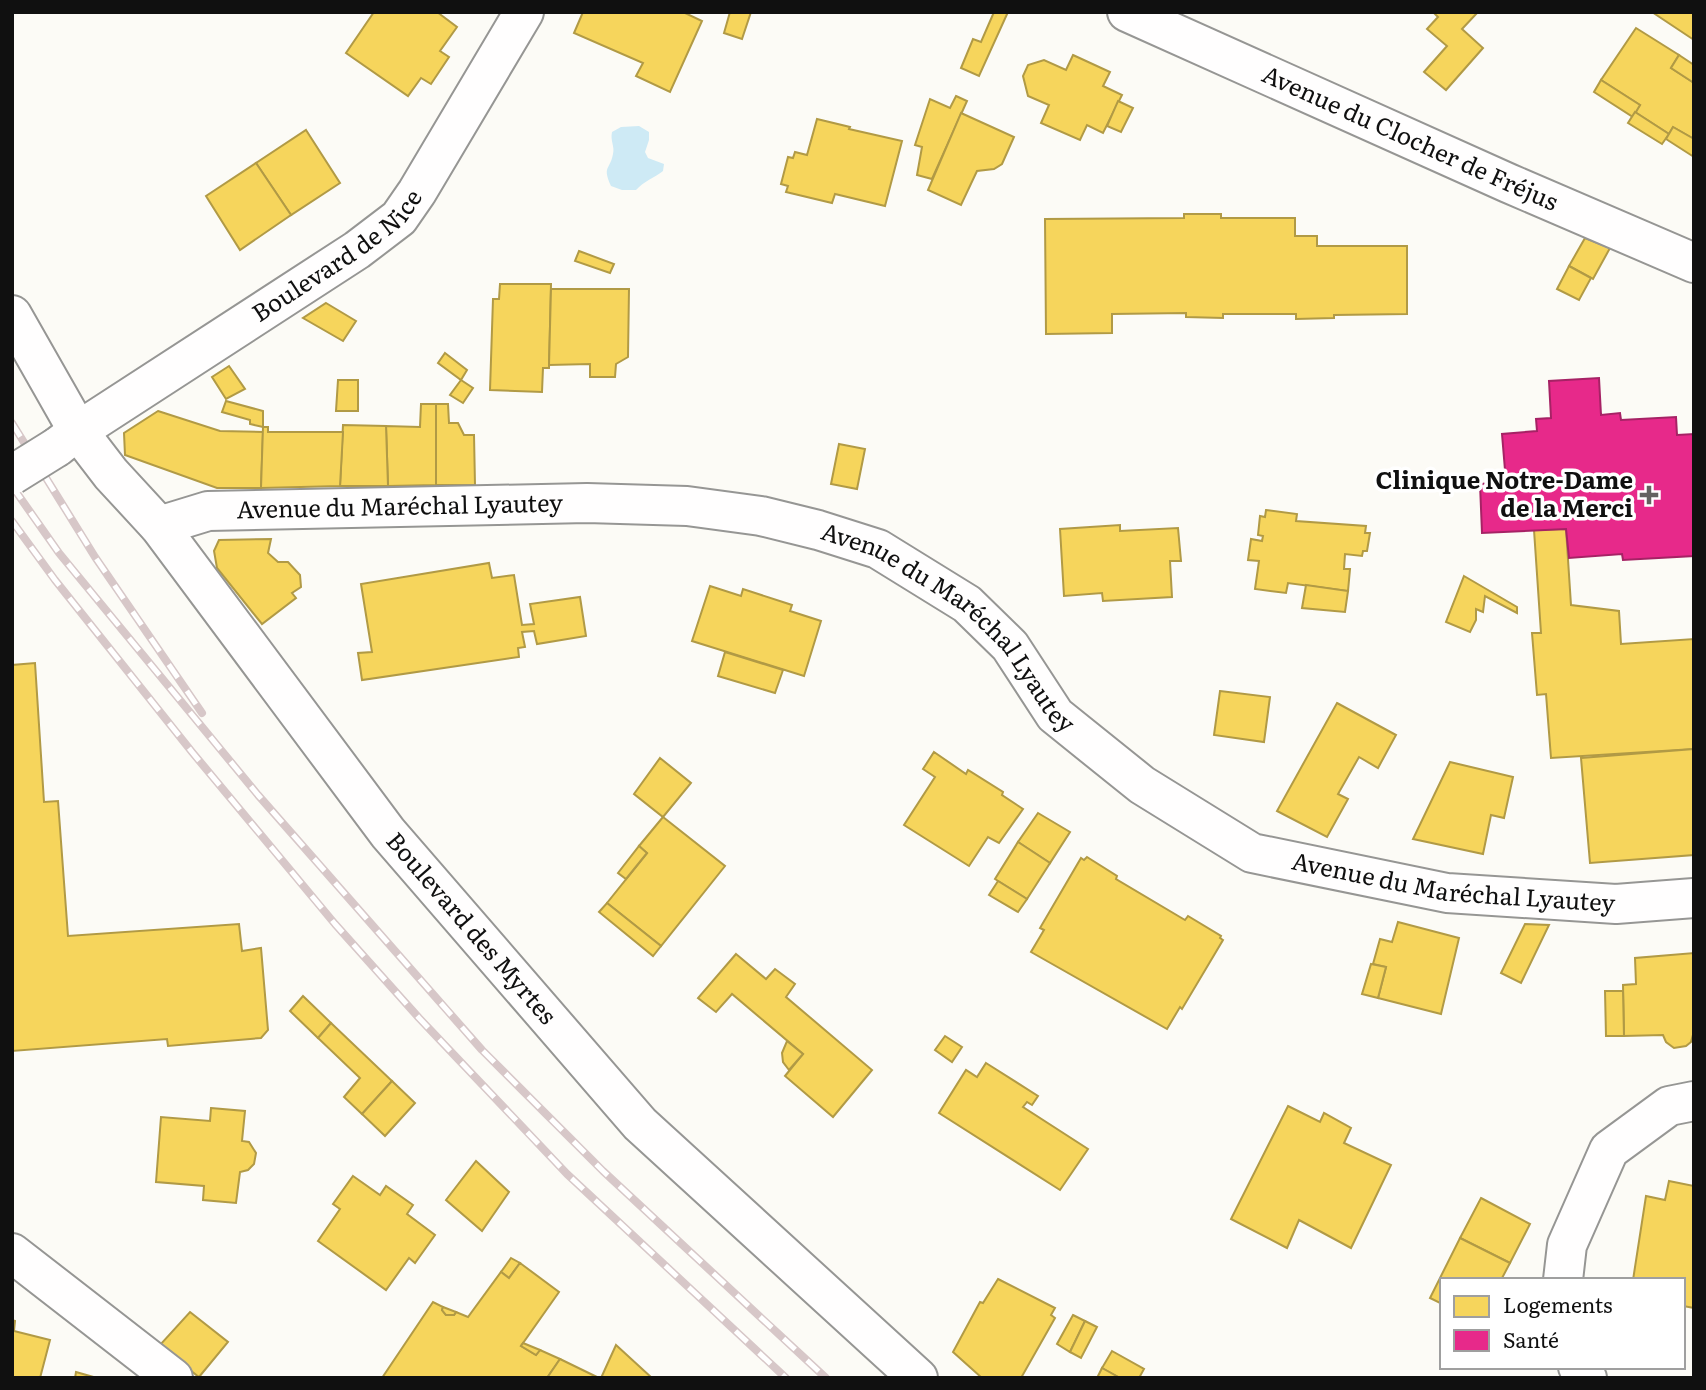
<svg xmlns="http://www.w3.org/2000/svg" width="1706" height="1390" font-family="Literata,serif">
<style>
.water{fill:#ceeaf5}
.homes{fill:#f6d55c;stroke:#b19a45;stroke-width:2}
.health{fill:#e7298a;stroke:#a62265;stroke-width:2}
.lines{fill:none;stroke-linecap:round;stroke-linejoin:round}
.minor-casing{stroke:#969694;stroke-width:42}
.minor{stroke:#fffefe;stroke-width:38}
.rail-casing{stroke:#d7c7c8;stroke-width:8}
.rail{stroke:#fff;stroke-width:5;stroke-dasharray:16;stroke-linecap:butt}
.minor-bridge-casing{stroke:#969694;stroke-width:42;stroke-linecap:butt}
.minor-bridge{stroke:#fffefe;stroke-width:38}
.poi-dot{fill:#636260;stroke:#fff;stroke-width:2.5}
.labels{text-anchor:middle;stroke-width:7;stroke-linejoin:round;paint-order:stroke}
.street-label{font-size:24px;fill:#101010;stroke:#fff}
.poi-label{font-size:24px;font-weight:bold;fill:#101010;stroke:#fff;text-anchor:end}
</style>
<rect width="100%" height="100%" fill="#fcfbf6"/>
<path class="water" d="M639 126 649 132V140L645 152 648 158 664 164 663 171C654 178 644 181 636 190H622L611 186C602 166 610 170 613 154 615 146 610 141 612 132L621 127Z"/>
<g class="homes">
<path d="M374 12H437L457 27 440 51 449 57 431 84 421 78 408 96 346 53Z"/>
<path d="M583 12H683L702 21 670 92 636 76 643 63 574 33Z"/>
<path d="M730 12H751L742 39 724 33Z"/>
<path d="M994 12H1008L979 76 961 68 973 39 981 42Z"/>
<path d="M1433 12H1478L1462 29 1483 48 1446 90 1424 72 1447 46 1427 29 1438 17Z"/>
<path d="M1652 12H1694V40Z"/>
<path d="M1636 28 1679 55 1671 68 1694 83V139L1673 127 1669 134 1635 112 1640 105 1601 80Z"/>
<path d="M1073 55 1110 72 1103 86 1122 95 1103 133 1087 125 1080 140 1041 123 1049 105 1028 96 1023 76 1028 65 1044 60 1066 70Z"/>
<path d="M1679 55 1694 65V83L1671 68Z"/>
<path d="M1601 80 1640 105 1633 117 1594 92Z"/>
<path d="M956 96 967 101 932 179 917 175 922 147 915 145 930 99 950 108Z"/>
<path d="M1118 101 1133 108 1121 132 1107 126Z"/>
<path d="M1635 112 1669 134 1662 144 1628 123Z"/>
<path d="M961 113 1014 137 1002 164 994 169 977 171 961 205 928 190Z"/>
<path d="M817 119 850 127 849 129 902 141 885 206 835 194 832 203 786 192 788 186 781 184 788 157 793 158 795 152 807 155Z"/>
<path d="M1673 127 1694 139V157L1666 139Z"/>
<path d="M306 130 340 183 291 215 256 163Z"/>
<path d="M256 163 291 215 240 250 206 196Z"/>
<path d="M1184 214H1221V218H1295V236H1317V246H1407V314L1334 315V318L1296 319V314H1223V318L1186 317V313L1112 314V333L1046 334 1045 219 1184 218Z"/>
<path d="M1585 238 1610 248 1593 279 1569 266Z"/>
<path d="M579 251 614 264 610 273 575 261Z"/>
<path d="M1569 266 1591 278 1579 300 1557 289Z"/>
<path d="M500 284H551L549 368H543L542 392 490 390 493 299H499Z"/>
<path d="M551 289H629L628 357 616 364 615 377H590V364L549 365Z"/>
<path d="M326 303 356 321 343 341 303 318Z"/>
<path d="M445 353 467 370 461 380 438 363Z"/>
<path d="M229 366 245 389 226 399 212 377Z"/>
<path d="M338 380H358V411H336Z"/>
<path d="M461 380 473 388 463 403 450 395Z"/>
<path d="M226 401 263 411V427L250 424V420L222 412Z"/>
<path d="M421 404H436V485L388 486 386 426 420 427Z"/>
<path d="M436 404H448L449 423H458L464 435H474L475 485H436Z"/>
<path d="M158 411 220 431 263 432 261 488H217L125 455 124 433Z"/>
<path d="M343 425 386 426 388 486H340Z"/>
<path d="M263 427H268V432H343L340 486 261 488Z"/>
<path d="M839 444 865 449 857 489 831 484Z"/>
<path d="M1266 510 1297 514 1296 521 1366 526 1365 533H1370L1367 551H1363L1362 556 1345 554 1344 569H1350L1348 591 1288 583 1286 593 1255 589 1259 561 1248 560 1251 539 1262 541 1263 536 1258 535 1260 516 1265 517Z"/>
<path d="M1120 525V531L1178 528 1181 561H1170L1172 597 1103 601 1102 593 1064 596 1060 529Z"/>
<path d="M1566 529 1571 605 1619 611 1621 644 1694 639V749L1551 758 1546 694 1537 695 1532 633H1541L1534 530Z"/>
<path d="M271 539 268 553 278 562H288L300 575 301 587 292 593 296 598 262 624 217 568 214 551 219 540Z"/>
<path d="M489 563 492 578 514 575 522 625 534 624 530 604 580 597 586 636 537 644 534 631 522 632 525 647 518 648 519 657 362 680 358 653 372 652 361 584Z"/>
<path d="M1464 576 1517 607V613L1485 596 1483 612 1476 609V620L1470 632 1446 622Z"/>
<path d="M1306 585 1348 591 1345 612 1302 608Z"/>
<path d="M710 586 741 596 743 589 792 605 790 611 821 621 804 676 692 641Z"/>
<path d="M725 652 783 670 775 693 718 676Z"/>
<path d="M35 663 44 802 58 801 68 936 239 924 242 951 261 948 268 1030 261 1038 168 1046 167 1039 12 1051V665Z"/>
<path d="M1220 691 1270 697 1264 742 1214 735Z"/>
<path d="M1337 703 1396 735 1378 768 1359 757 1338 794 1348 799 1327 837 1277 811Z"/>
<path d="M1694 749V855L1590 863 1581 758Z"/>
<path d="M934 752 966 774 968 770 1003 792 1002 795 1023 809 999 843 988 837 969 866 904 825 935 777 923 769Z"/>
<path d="M660 758 691 783 663 817 634 794Z"/>
<path d="M1450 762 1513 777 1504 818 1491 815 1483 854 1413 839Z"/>
<path d="M1038 813 1070 832 1050 863 1018 842Z"/>
<path d="M663 817 725 866 661 946 607 903 647 853 639 846Z"/>
<path d="M1018 842 1050 863 1027 899 995 879Z"/>
<path d="M639 846 647 853 626 879 618 873Z"/>
<path d="M1087 857 1117 876 1116 879 1185 920 1188 916 1221 936 1220 938 1223 940 1182 1009 1180 1007 1167 1029 1031 952 1044 930 1040 928 1081 858 1084 860Z"/>
<path d="M998 881 1027 899 1018 912 989 895Z"/>
<path d="M607 903 661 946 653 956 599 912Z"/>
<path d="M1398 922 1459 938 1441 1014 1378 998 1386 967 1373 964 1380 939 1392 942Z"/>
<path d="M1525 924 1549 925 1521 983 1501 973Z"/>
<path d="M1694 953V1031L1691 1042 1686 1046 1674 1048 1666 1042 1663 1035 1624 1036 1623 985 1636 984 1635 958Z"/>
<path d="M736 954 766 979 775 969 795 984 786 997 872 1070 833 1117 785 1076 803 1054 732 994 716 1012 698 998Z"/>
<path d="M1371 964 1386 967 1378 998 1362 994Z"/>
<path d="M1605 991H1623L1624 1036H1606Z"/>
<path d="M303 996 331 1023 318 1038 290 1011Z"/>
<path d="M331 1023 392 1081 362 1114 344 1097 360 1078 318 1038Z"/>
<path d="M945 1036 962 1047 952 1062 935 1050Z"/>
<path d="M787 1041 803 1054 789 1070 783 1062 782 1053Z"/>
<path d="M986 1063 1038 1096 1032 1105 1027 1102 1023 1107 1088 1149 1060 1190 939 1113 966 1070 977 1077Z"/>
<path d="M392 1081 415 1103 385 1136 362 1114Z"/>
<path d="M1288 1106 1320 1122 1324 1113 1351 1128 1344 1143 1391 1165 1351 1248 1299 1220 1287 1248 1231 1219Z"/>
<path d="M211 1108 245 1111 242 1141 249 1142 256 1153 254 1164 248 1170 240 1172 236 1203 203 1200 204 1186 156 1182 161 1117 210 1121Z"/>
<path d="M476 1161 509 1192 482 1231 446 1200Z"/>
<path d="M353 1176 380 1195 386 1186 413 1205 407 1214 435 1235 415 1263 409 1258 386 1290 318 1241 340 1209 333 1204Z"/>
<path d="M1669 1181 1694 1186V1308L1683 1306V1280H1633L1646 1196 1665 1200Z"/>
<path d="M1481 1198 1530 1224 1510 1263 1460 1238Z"/>
<path d="M1460 1238 1510 1263 1501 1280H1442V1304L1430 1298Z"/>
<path d="M511 1258 520 1263 509 1278 501 1272Z"/>
<path d="M520 1263 559 1292 521 1346 536 1355 540 1350 560 1359 547 1378H382L433 1302 443 1307 442 1310 446 1315H454L456 1312 468 1317 501 1272 509 1278Z"/>
<path d="M998 1279 1055 1308 1051 1315 1055 1318 1021 1378H982L953 1352 980 1302 983 1303Z"/>
<path d="M443 1307 456 1312 454 1315H446L442 1310Z"/>
<path d="M190 1312 228 1342 199 1377 159 1346Z"/>
<path d="M1073 1315 1085 1321 1070 1352 1057 1344Z"/>
<path d="M12 1320 15 1321 14 1331 50 1340 40 1378H12Z"/>
<path d="M1085 1321 1097 1327 1081 1358 1070 1352Z"/>
<path d="M523 1343 540 1350 536 1355 521 1346Z"/>
<path d="M616 1345 652 1378H601Z"/>
<path d="M1112 1351 1144 1369 1139 1378H1120L1102 1368Z"/>
<path d="M560 1359 599 1378H547Z"/>
<path d="M1102 1368 1120 1378H1097Z"/>
<path d="M76 1372 97 1378H75Z"/>
</g>
<path class="health" d="M1599 378 1601 415 1620 413 1621 420 1676 417 1677 435 1694 434V556L1623 560 1622 554 1569 558 1566 529 1482 533 1480 484 1506 482 1502 434 1537 431 1536 419 1551 418 1549 381Z"/>
<g class="lines">
<defs>
<g id="minor">
<path id="s1" d="M1127 12 1508 183 1694 263"/>
<path id="s2" d="M12 315 78 431 111 474 159 526 388 833 640 1124 918 1378"/>
<path id="s3" d="M57 447 78 431 357 250 399 218 417 192 524 12"/>
<path id="s4" d="M159 526 208 511 587 503 687 506 761 516 818 530 878 549 967 604 1010 646 1055 715 1142 785 1252 853 1447 893 1616 904 1694 898"/>
<path d="M12 1253 173 1378"/>
<path d="M1563 1280 1567 1245 1609 1150 1669 1106 1694 1101"/>
<path d="M1578 1367 1587 1378"/>
</g>
</defs>
<use href="#minor" class="minor-casing"/>
<use href="#minor" class="minor"/>
<defs>
<g id="rail">
<path d="M12 423 95 557 202 713"/>
<path d="M12 486 59 553 258 795 482 1050 603 1171 826 1378"/>
<path d="M12 521 55 580 192 752 335 924 419 1018 567 1174 786 1378"/>
</g>
</defs>
<use href="#rail" class="rail-casing"/>
<use href="#rail" class="rail"/>
<defs>
<path id="minor-bridge" d="M12 475 57 447"/>
</defs>
<use href="#minor-bridge" class="minor-bridge-casing"/>
<use href="#minor-bridge" class="minor-bridge"/>
</g>
<path class="poi-dot" d="M1645.5 484.5h7v7h7v7h-7v7h-7v-7h-7v-7h7z"/>
<g class="labels">
<g class="street-label">
<text dy="8" stroke="none"><textPath href="#s1" startOffset="310">Avenue du Clocher de Fréjus</textPath></text>
<text dy="8" stroke="none"><textPath href="#s3" startOffset="340">Boulevard de Nice</textPath></text>
<text dy="8" stroke="none"><textPath href="#s4" startOffset="243">Avenue du Maréchal Lyautey</textPath></text>
<text dy="8" stroke="none"><textPath href="#s4" startOffset="831">Avenue du Maréchal Lyautey</textPath></text>
<text dy="8" stroke="none"><textPath href="#s4" startOffset="1419">Avenue du Maréchal Lyautey</textPath></text>
<text dy="8" stroke="none"><textPath href="#s2" startOffset="768">Boulevard des Myrtes</textPath></text>
</g>
<g class="poi-label">
<text x="1633" y="489">Clinique Notre-Dame<tspan x="1633" dy="28">de la Merci</tspan></text>
</g>
</g>
<rect width="1706" height="1390" fill="none" stroke="#101010" stroke-width="28"/>
<rect x="1440" y="1278" width="245" height="91" fill="#ffffff" stroke="#9f9f9f" stroke-width="2"/>
<rect x="1454" y="1296" width="35" height="21" fill="#f6d55c" stroke="#9f9f9f" stroke-width="2"/>
<text x="1503" y="1313" font-size="21" fill="#101010">Logements</text>
<rect x="1454" y="1330" width="35" height="21" fill="#e7298a" stroke="#9f9f9f" stroke-width="2"/>
<text x="1503" y="1348" font-size="21" fill="#101010">Santé</text>
</svg>
